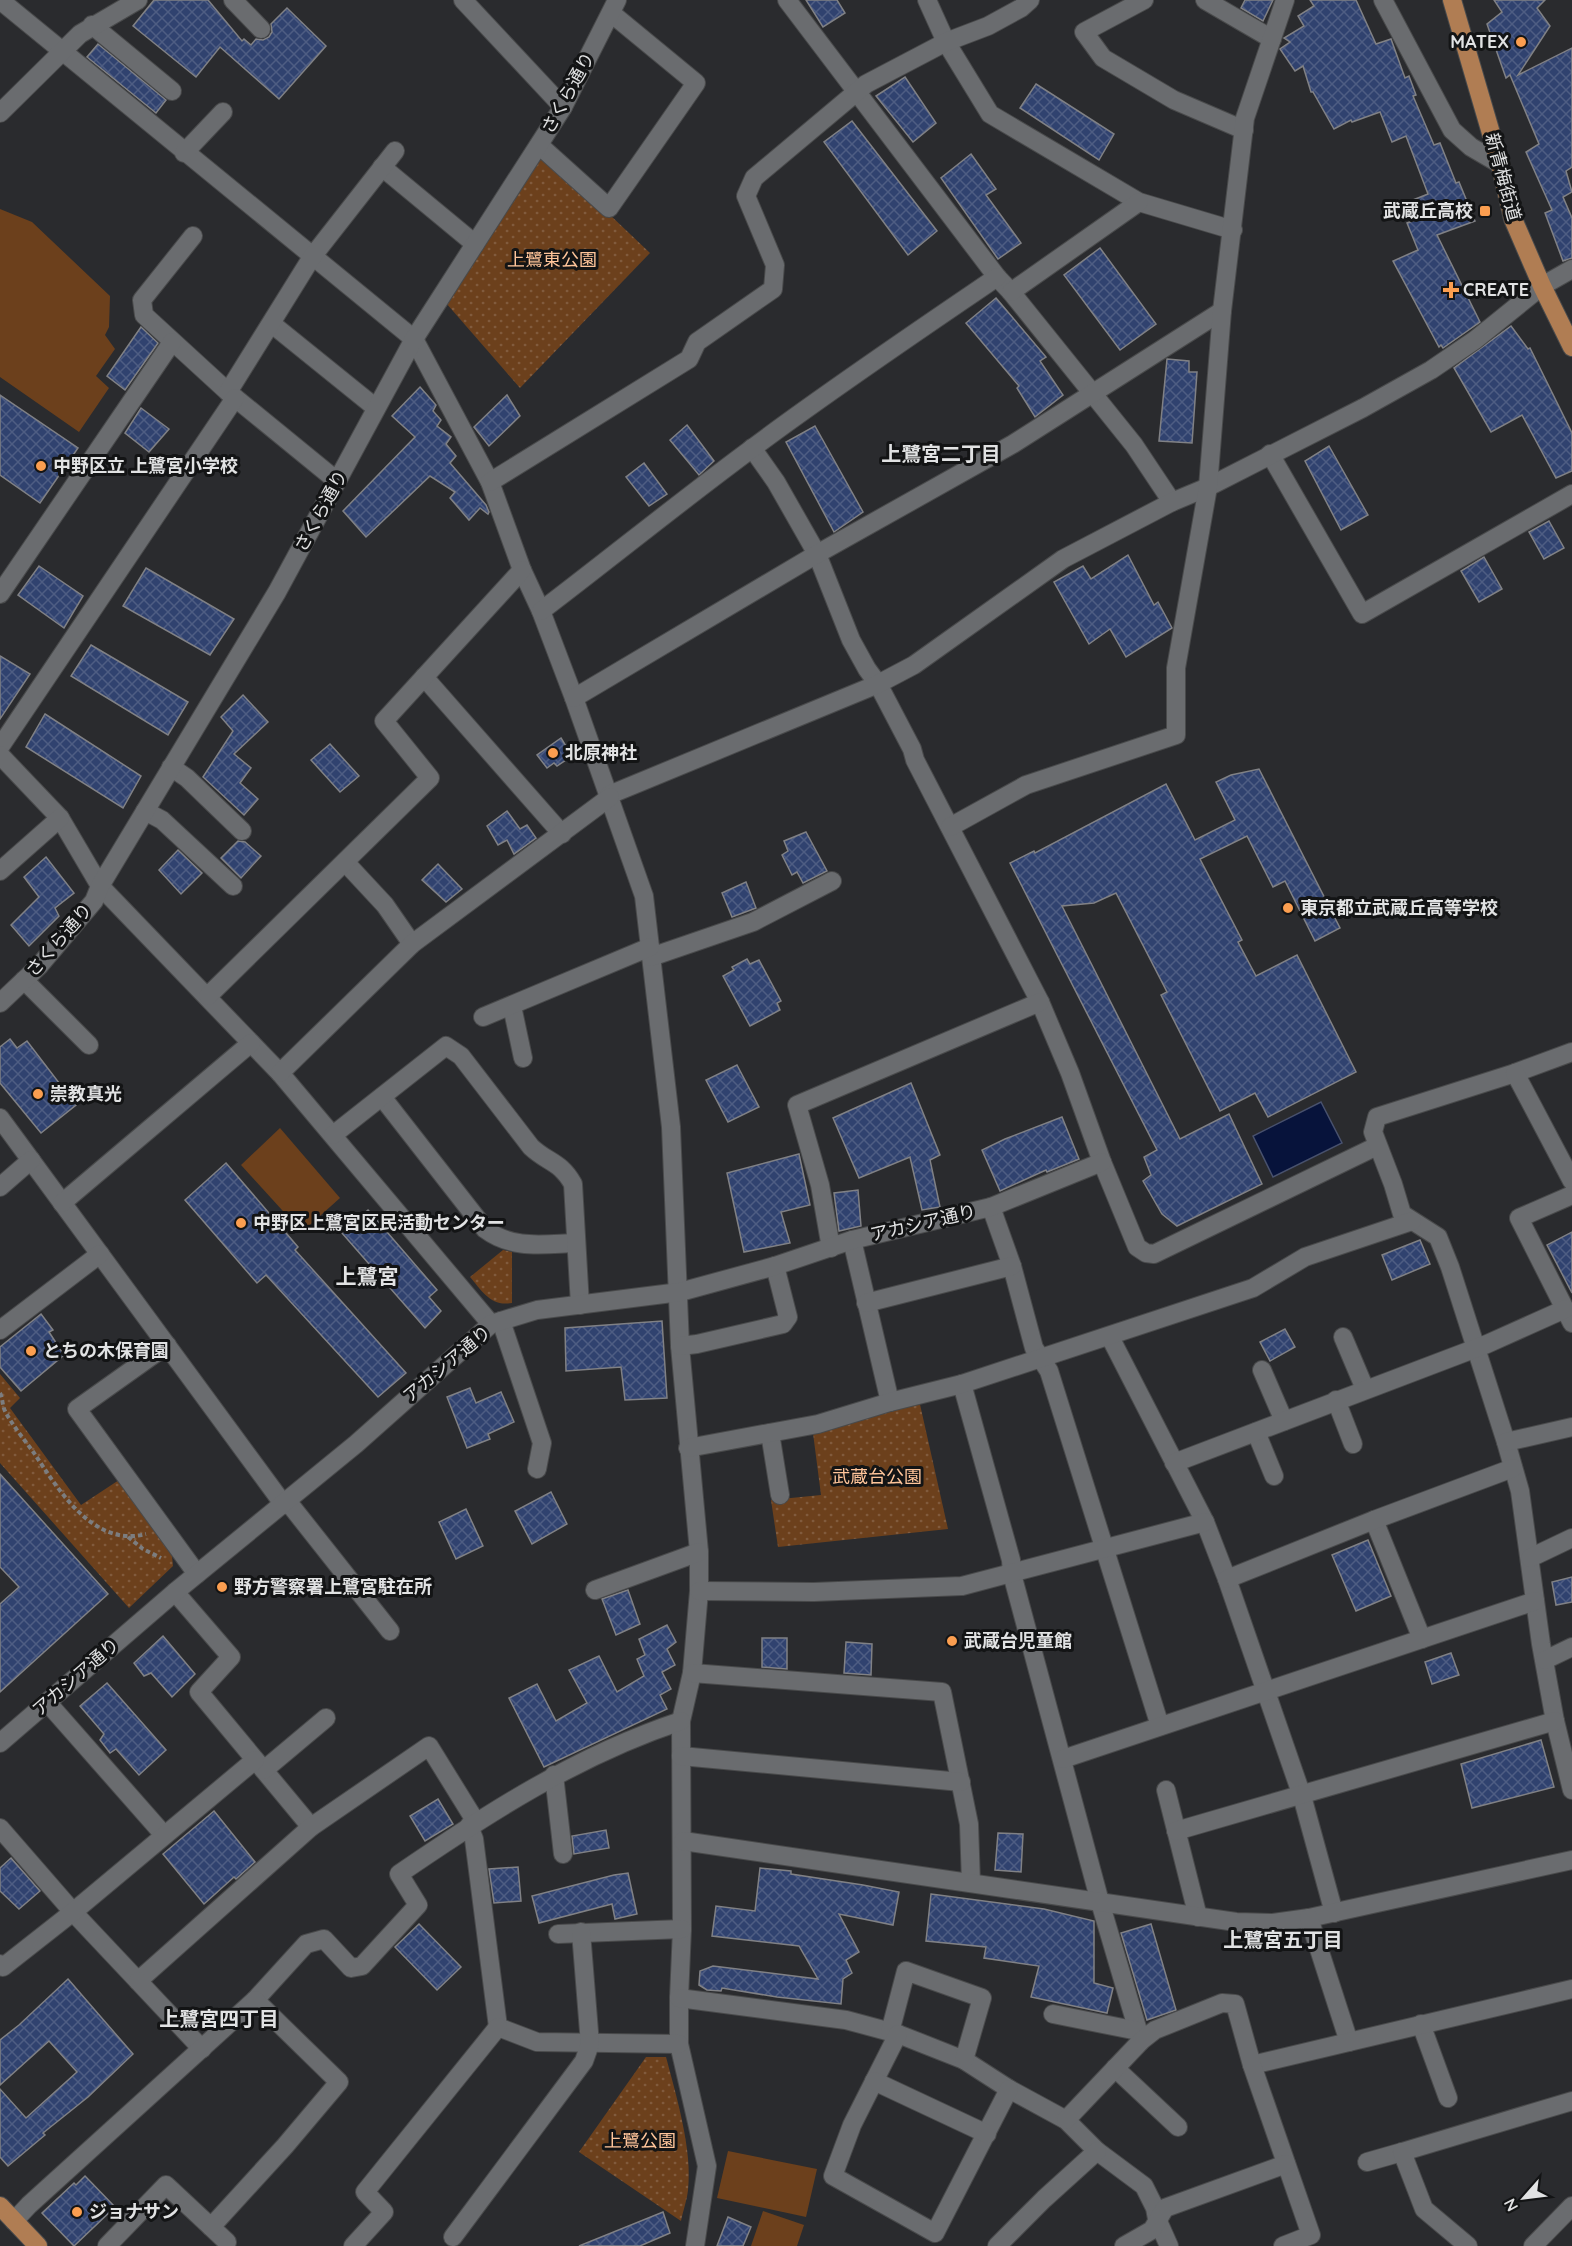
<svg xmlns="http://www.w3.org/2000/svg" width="1572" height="2246" font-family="Quicksand,'Noto Sans JP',sans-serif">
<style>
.grass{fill:url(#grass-dots)}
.pitch{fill:#6c401c}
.water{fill:#07133b;stroke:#48516d;stroke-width:1.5}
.building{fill:url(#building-cross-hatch);stroke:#808185;stroke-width:1.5}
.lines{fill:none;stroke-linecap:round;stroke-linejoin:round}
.minor-casing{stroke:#494a4b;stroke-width:20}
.major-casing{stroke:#494a4b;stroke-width:20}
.path{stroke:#7c7d7f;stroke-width:4;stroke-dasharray:4.5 3;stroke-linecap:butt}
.minor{stroke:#6a6c6f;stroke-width:18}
.major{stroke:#b07d53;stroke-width:18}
.poi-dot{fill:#fb9e50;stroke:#131415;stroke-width:2}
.labels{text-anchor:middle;stroke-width:6;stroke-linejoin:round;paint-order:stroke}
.poi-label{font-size:18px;font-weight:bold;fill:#e1e2e3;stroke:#131415;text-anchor:start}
.street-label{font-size:18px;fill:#e1e2e3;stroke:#131415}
.park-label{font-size:18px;fill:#ffc59a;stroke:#131415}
.neighbourhood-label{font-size:20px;font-weight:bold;fill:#e1e2e3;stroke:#131415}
.quarter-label{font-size:21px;font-weight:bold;fill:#e1e2e3;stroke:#131415}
</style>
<defs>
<pattern id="grass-dots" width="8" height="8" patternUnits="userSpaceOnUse" patternTransform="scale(1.5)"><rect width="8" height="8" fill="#6c401c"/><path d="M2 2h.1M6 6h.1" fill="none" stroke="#815b3d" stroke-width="1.8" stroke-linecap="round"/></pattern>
<pattern id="building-cross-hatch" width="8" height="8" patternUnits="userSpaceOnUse" patternTransform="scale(1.5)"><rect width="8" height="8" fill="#30426f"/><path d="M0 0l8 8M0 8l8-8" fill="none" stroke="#4e5d83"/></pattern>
</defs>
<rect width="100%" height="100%" fill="#2a2b2e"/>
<g class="grass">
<path d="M540 153 609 214 650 253 520 388 446 303Z"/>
<path d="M503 1250 512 1252V1303C491 1307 482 1291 470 1277Z"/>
<path d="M0 1374 20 1398 10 1408 81 1505 119 1480 172 1556 173 1566 129 1608 0 1463Z"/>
<path d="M919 1400 948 1529 778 1547 771 1500 821 1495 813 1433Z"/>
<path d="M646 2057H666C676 2095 693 2151 688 2190 687 2200 683 2211 681 2221L579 2152Z"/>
</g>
<g class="pitch">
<path d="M0 209 32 222 110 296 109 327 105 335 115 349 96 376 109 388 79 432 0 377Z"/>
<path d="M280 1128 340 1198 302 1232 241 1165Z"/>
<path d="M728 2151 817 2169 806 2217 717 2198Z"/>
<path d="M763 2211 804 2225 797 2246H751Z"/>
</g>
<path class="water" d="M1321 1102 1342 1143 1273 1177 1253 1136Z"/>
<g class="building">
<path d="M154 0H208L242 41 244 39 251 45 256 39 263 40 269 37 272 32 271 24 287 8 326 46 279 99 220 47 196 77 133 26Z"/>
<path d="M806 0H837L845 13 823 27Z"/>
<path d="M1245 0H1273L1263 21 1241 8Z"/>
<path d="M1310 0H1356L1376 44 1391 39 1405 78 1409 76 1416 95 1413 96 1434 145 1440 143 1456 183 1459 182 1475 221 1437 235 1480 322 1443 348 1441 345 1439 347 1393 261 1418 250 1407 223 1421 218 1413 200 1428 194 1406 136 1392 142 1380 112 1352 122 1351 120 1334 129 1313 92H1311L1303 66 1295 71 1280 49 1290 42 1284 38 1304 26 1298 16 1314 6Z"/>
<path d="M1494 0H1545L1537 8 1550 26 1518 75 1572 48V167L1566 171 1572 192 1563 197 1572 218V258L1563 261 1545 213 1552 210 1526 152 1539 144 1510 75 1506 78 1487 24 1502 12Z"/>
<path d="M98 44 166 100 156 113 87 57Z"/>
<path d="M905 77 936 123 913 142 876 96Z"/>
<path d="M1036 84 1114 134 1099 160 1020 108Z"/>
<path d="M852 121 937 231 908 255 824 142Z"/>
<path d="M971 154 996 189 986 195 1021 243 998 259 941 178Z"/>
<path d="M1100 248 1156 324 1120 350 1064 275Z"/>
<path d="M996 298 1046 357 1040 361 1063 395 1035 417 1017 388 1019 386 966 323Z"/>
<path d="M1511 326 1528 349 1530 348 1572 433V471L1556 478 1522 415 1491 432 1454 368Z"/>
<path d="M141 327 158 343 125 390 107 376Z"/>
<path d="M1167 359 1189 361V372H1197L1192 443 1159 441Z"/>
<path d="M420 387 436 405 433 411 441 420 437 426 451 437 446 444 456 456 450 463 486 505 489 512 488 514 480 508 469 520 450 498 455 492 430 476 366 537 343 511 415 437 392 416Z"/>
<path d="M0 395 78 448 40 503 0 475Z"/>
<path d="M507 395 520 416 489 446 474 427Z"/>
<path d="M141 408 169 429 149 452 125 433Z"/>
<path d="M687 425 714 461 699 475 670 440Z"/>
<path d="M815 426 863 512 834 532 786 442Z"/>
<path d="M1329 446 1368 515 1341 530 1305 461Z"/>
<path d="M644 463 667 494 649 506 626 477Z"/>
<path d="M1549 521 1564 548 1544 559 1529 532Z"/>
<path d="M1128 555 1154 605 1158 602 1172 628 1126 657 1110 629 1089 644 1054 582 1083 566 1091 579Z"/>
<path d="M1484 557 1502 589 1479 602 1461 571Z"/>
<path d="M39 566 83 596 64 628 18 595Z"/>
<path d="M146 568 234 619 210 655 123 606Z"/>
<path d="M91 645 188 702 168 735 71 676Z"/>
<path d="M0 656 30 674 0 719Z"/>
<path d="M243 695 268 722 234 754 251 768 240 783 258 799 244 815 203 777 233 731 221 717Z"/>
<path d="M45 714 141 776 123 808 26 747Z"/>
<path d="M561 738 572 756 557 766 554 763 547 768 537 755Z"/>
<path d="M330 744 359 776 340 792 311 760Z"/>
<path d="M1259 769 1340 928 1315 941 1285 881 1273 887 1247 836 1200 859 1242 940 1238 942 1256 976 1297 955 1356 1072 1268 1117 1255 1093 1220 1111 1161 995 1167 992 1116 893 1094 903 1062 906 1180 1139 1229 1114 1262 1184 1177 1226 1162 1214 1143 1181 1151 1175 1144 1157 1157 1150 1010 863 1034 851 1035 853 1166 784 1195 840 1235 820 1216 782 1231 775Z"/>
<path d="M507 811 520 829 527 825 536 838 514 854 507 840 498 845 487 826Z"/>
<path d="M806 832 827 871 803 883 797 872 792 875 782 855 788 851 784 841Z"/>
<path d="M238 841 245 842 261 856 241 878 221 858Z"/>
<path d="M178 850 202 873 181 894 159 870Z"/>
<path d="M46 857 74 893 55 908 59 916 29 946 11 925 39 897 24 877Z"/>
<path d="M438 864 462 889 446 902 422 880Z"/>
<path d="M746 882 756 908 732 917 722 893Z"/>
<path d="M747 959 750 964 759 960 781 1001 777 1003 780 1010 750 1026 723 976 734 970 732 967Z"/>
<path d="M10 1039 17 1048 27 1041 76 1105 41 1133 0 1083V1047Z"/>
<path d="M737 1065 759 1107 728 1122 706 1080Z"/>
<path d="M911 1083 940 1155 930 1160 940 1207 922 1210 910 1157 859 1178 833 1118Z"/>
<path d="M1062 1117 1079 1159 1047 1172 1046 1170 1000 1191 982 1150 1005 1139Z"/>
<path d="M799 1154 810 1205 781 1212 790 1243 744 1252 727 1173Z"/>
<path d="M226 1163 298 1247 295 1250 406 1373 378 1397 266 1275 257 1283 185 1200Z"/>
<path d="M858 1190 861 1226 839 1231 834 1193Z"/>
<path d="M368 1210 437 1290 429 1297 441 1311 425 1328 342 1233Z"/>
<path d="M1572 1232V1293L1547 1245Z"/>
<path d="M1420 1240 1430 1264 1392 1280 1382 1255Z"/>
<path d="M41 1314 53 1330 49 1332 64 1355 21 1391 0 1367V1347Z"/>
<path d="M662 1321 667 1398 625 1400 621 1367 566 1371 565 1328Z"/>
<path d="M1285 1329 1295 1347 1270 1361 1260 1342Z"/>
<path d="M470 1388 476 1403 501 1392 514 1422 488 1434 490 1439 467 1448 447 1397Z"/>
<path d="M0 1474 108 1594 0 1692V1604L19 1587 0 1567Z"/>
<path d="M551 1492 567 1524 532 1544 515 1511Z"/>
<path d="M466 1509 483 1546 456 1559 439 1522Z"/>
<path d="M1368 1540 1391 1596 1356 1611 1332 1555Z"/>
<path d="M1572 1577V1602L1556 1605 1552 1582Z"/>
<path d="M628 1590 640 1624 616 1635 602 1599Z"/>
<path d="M667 1625 676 1642 667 1649 675 1665 662 1672 671 1689 660 1695 667 1709 544 1767 509 1698 537 1684 556 1721 587 1703 569 1670 599 1656 617 1692 644 1676 637 1659 645 1655 639 1639Z"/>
<path d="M163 1636 195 1674 172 1697 151 1673 144 1676 134 1663Z"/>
<path d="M762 1638H787V1669L762 1667Z"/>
<path d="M846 1642 872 1644 871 1675 844 1673Z"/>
<path d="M1451 1653 1459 1675 1432 1684 1425 1662Z"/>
<path d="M107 1683 166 1750 139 1775 116 1749 110 1753 100 1740 104 1734 80 1706Z"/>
<path d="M1541 1740 1554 1787 1472 1808 1461 1764Z"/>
<path d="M438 1799 453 1824 425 1841 410 1816Z"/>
<path d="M214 1811 255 1862 236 1879 234 1877 204 1904 163 1854Z"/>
<path d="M606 1830 609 1848 574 1854 572 1836Z"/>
<path d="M998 1833 1023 1834 1021 1872 995 1870Z"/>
<path d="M11 1858 40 1891 19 1909 0 1891V1868Z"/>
<path d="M518 1867 521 1901 494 1903 489 1869Z"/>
<path d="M760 1868 791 1871V1874L863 1885 899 1892 893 1925 839 1914 859 1952 846 1960 852 1973 843 1979 841 2004 777 1997 722 1988 721 1991 707 1990 699 1985 700 1971 713 1966 818 1979 799 1946 712 1936 716 1906 755 1911Z"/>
<path d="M628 1873 637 1914 615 1919 612 1904 539 1923 532 1896 614 1875Z"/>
<path d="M931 1894 1044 1909 1094 1921V1983L1113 1988 1107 2013 1031 1997 1039 1966 984 1958 986 1947 926 1941Z"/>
<path d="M419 1924 461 1967 437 1990 395 1947Z"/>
<path d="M1151 1924 1176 2010 1147 2020 1121 1933Z"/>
<path d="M68 1979 133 2054 88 2097 43 2133 45 2135 8 2166 0 2157V2089L26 2118 77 2072 49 2041 0 2085V2040L19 2025Z"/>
<path d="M85 2176 115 2207 74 2246 42 2213 74 2183 76 2185Z"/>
<path d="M663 2212 670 2233 640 2246H579Z"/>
<path d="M728 2217 751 2227 743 2246H717Z"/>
</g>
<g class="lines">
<defs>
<g id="minor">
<path d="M0 0 414 339 490 482 522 570 541 611 574 698 644 896 671 1127 680 1346 699 1552V1591L692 1673 681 1721 682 1929 679 1998V2044L707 2166 695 2246"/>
<path d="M233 0 261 29"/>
<path d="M463 0 563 107"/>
<path d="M787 0 997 277 1011 292 1134 445 1172 502"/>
<path d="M927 0 946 42 990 114 1139 202 1233 230"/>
<path d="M1144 0 1084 32 1103 58 1174 100 1244 130"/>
<path d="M1205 0 1272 39"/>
<path d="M1383 0 1452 130 1471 147 1500 164"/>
<path d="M92 25 172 91"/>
<path d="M0 113 80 34 138 0"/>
<path d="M539 145 609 208 696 83 611 13"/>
<path d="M184 153 223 112"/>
<path d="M382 167 475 244"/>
<path d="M193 236 142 300 144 315 228 392 337 481"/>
<path d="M1011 292 1139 202"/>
<path d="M272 324 376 408"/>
<path d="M228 392 312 257 395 151"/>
<path d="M752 448 776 482 817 554 851 640 867 669 878 684 912 749 915 760 1040 1002 1070 1073 1102 1162 1137 1247 1146 1253 1154 1254 1377 1146"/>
<path d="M1270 454 1362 614 1572 494"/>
<path d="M490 482 689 359 697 342 773 289 775 265 746 196 754 178 866 84 946 42 988 26 1021 8 1030 0"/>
<path d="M0 594 172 342"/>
<path d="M541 611C612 557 682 500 754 447 833 388 915 333 997 277"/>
<path d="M424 677 562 834"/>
<path d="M574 698 817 554 1013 444 1222 311"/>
<path d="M0 747 235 398"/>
<path d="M0 755 60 818 100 886 280 1073 491 1324"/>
<path d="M171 767 187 778 242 831"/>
<path d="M609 795 878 684 914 665 1063 559 1172 502 1208 487 1363 408 1431 370 1475 340 1542 286 1572 269"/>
<path d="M145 811 162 820 233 886"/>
<path d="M950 827 1026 785 1176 735V668L1208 487 1222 311 1245 118 1285 0"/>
<path d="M345 862 385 905 412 944"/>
<path d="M0 871 60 818"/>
<path d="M651 957 753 922 832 881"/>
<path d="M24 980 89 1045"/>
<path d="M208 996 430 778 384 721 522 570"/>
<path d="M0 1003 39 966 94 901 100 886 277 592 414 339 563 107 617 0"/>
<path d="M512 1006 523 1058"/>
<path d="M483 1017 650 947"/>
<path d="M1572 1052 1515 1073 1377 1117 1373 1132 1393 1184 1402 1214 1438 1237 1450 1267 1506 1442 1520 1491 1541 1644 1555 1721 1572 1790"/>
<path d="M280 1073 412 944 610 797"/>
<path d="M1515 1073 1572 1181"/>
<path d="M382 1097 485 1229C513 1250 543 1244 576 1243"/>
<path d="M0 1118 284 1505"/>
<path d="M333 1135 446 1046 461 1056 531 1147C548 1163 560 1161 573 1184L580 1305"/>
<path d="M0 1187 31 1160"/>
<path d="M1572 1195 1519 1218 1572 1323"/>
<path d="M62 1203 251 1043"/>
<path d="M991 1207 1012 1266 1034 1348 1049 1371 1160 1726"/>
<path d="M852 1240 890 1402"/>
<path d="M831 1248 820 1185 797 1105 1040 1002"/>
<path d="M866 1303 1012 1266"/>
<path d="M501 1321 542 1443 537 1469"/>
<path d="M0 1330 100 1254"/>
<path d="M1110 1337 1205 1522 1227 1579 1302 1796 1334 1913"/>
<path d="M1343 1337 1365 1389"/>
<path d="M167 1345 77 1409 197 1574"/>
<path d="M680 1346 697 1344 783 1324 788 1317 775 1266"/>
<path d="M1262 1370 1284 1421"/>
<path d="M962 1384 1011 1560 1012 1574 1100 1902 1141 2041"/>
<path d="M1336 1400 1353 1444"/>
<path d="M1256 1432 1274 1476"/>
<path d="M770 1433 780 1495"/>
<path d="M1506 1442 1572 1427"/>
<path d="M688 1448 818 1424 890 1402 962 1384 1253 1288 1305 1257 1412 1221"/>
<path d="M1174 1463 1487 1344 1565 1309"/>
<path d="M288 1502 390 1631"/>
<path d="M1374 1520 1422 1639"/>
<path d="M1530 1558 1572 1538"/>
<path d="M1227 1579 1374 1520 1513 1468"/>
<path d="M595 1590 699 1552"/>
<path d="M699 1591 814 1592 962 1586 1205 1522"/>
<path d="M175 1592 231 1657 199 1692 311 1827"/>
<path d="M1545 1660 1572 1647"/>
<path d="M692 1673 942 1692 969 1824 971 1883"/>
<path d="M47 1702 164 1835"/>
<path d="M0 1743 175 1592 356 1444 491 1324 537 1310 680 1292 775 1266 852 1240 991 1207 1102 1162"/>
<path d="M681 1756 961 1782"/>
<path d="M1063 1759 1535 1601"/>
<path d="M264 1770 326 1718"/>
<path d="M554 1775 563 1854"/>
<path d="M1166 1790 1198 1917"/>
<path d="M469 1826 474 1839 498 2027 537 2042 679 2044"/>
<path d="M0 1828 73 1912 138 1981 311 1827 429 1746 476 1822"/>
<path d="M1176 1831 1555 1721"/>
<path d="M683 1841 1236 1922 1273 1923 1309 1918 1572 1860"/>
<path d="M1309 1918 1349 2042"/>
<path d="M558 1934 682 1929"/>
<path d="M0 1964 3 1967 73 1912 255 1760"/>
<path d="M138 1981 202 2049"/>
<path d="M679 1998 846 2020 898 2034 964 2060 1009 2089 1066 2120 1097 2151 1144 2186 1155 2208 1157 2219 1169 2246"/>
<path d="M1053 2014 1138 2031"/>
<path d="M1421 2024 1448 2098"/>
<path d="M890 2032 906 1971 982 1998 964 2060"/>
<path d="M898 2034 852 2125 833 2176 935 2233 1009 2089"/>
<path d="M1252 2065 1572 1989"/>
<path d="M1115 2068 1178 2127"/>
<path d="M874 2081 987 2134"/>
<path d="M1066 2120 1141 2041 1155 2030 1222 2003 1235 2004 1252 2065 1311 2235 1283 2246"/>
<path d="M1367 2162 1402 2152"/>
<path d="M14 2221 29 2205 255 2000 306 1944 324 1939 351 1968 362 1966 418 1905 399 1874C488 1813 578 1755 681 1721"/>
<path d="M211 2227 227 2242"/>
<path d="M453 2237 584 2061 590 2044 581 1932"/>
<path d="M107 2246 166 2185 211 2227 285 2146 339 2082 255 2000"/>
<path d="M353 2246 384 2212 365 2192 498 2027"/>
<path d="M997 2246 1044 2199 1097 2151"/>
<path d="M1124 2246 1152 2230 1165 2208 1286 2164"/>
<path d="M1468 2246 1424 2209 1402 2152 1572 2101"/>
<path d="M1533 2246 1572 2206"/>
</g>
<g id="major">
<path d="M1452 0 1500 164 1513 219 1542 286 1572 347"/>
<path d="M0 2206 38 2246"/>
</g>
</defs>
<use href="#minor" class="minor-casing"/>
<use href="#major" class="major-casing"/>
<g class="path">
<path d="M0 1393C3 1399 2 1405 5 1411 12 1425 24 1439 34 1453 58 1489 93 1548 146 1534"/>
<path d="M128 1537 143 1549 161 1558"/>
</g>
<use href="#minor" class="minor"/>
<use href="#major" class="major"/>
</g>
<g class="poi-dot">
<circle cx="1521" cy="42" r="6"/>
<rect x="1479" y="205" width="12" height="12" rx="3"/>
<path d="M1448 281h6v6h6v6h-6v6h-6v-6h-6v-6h6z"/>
<circle cx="41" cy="466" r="6"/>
<circle cx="553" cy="753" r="6"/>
<circle cx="1288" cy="908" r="6"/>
<circle cx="38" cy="1094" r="6"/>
<circle cx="241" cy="1223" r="6"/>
<circle cx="31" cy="1351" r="6"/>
<circle cx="222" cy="1587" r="6"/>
<circle cx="952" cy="1641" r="6"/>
<circle cx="77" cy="2212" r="6"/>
</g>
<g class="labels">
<g class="poi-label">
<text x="1509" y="48" text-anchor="end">MATEX</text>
<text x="1473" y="217" text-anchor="end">武蔵丘高校</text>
<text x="1463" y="296">CREATE</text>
<text x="53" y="472">中野区立 上鷺宮小学校</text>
<text x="565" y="759">北原神社</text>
<text x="1300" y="914">東京都立武蔵丘高等学校</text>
<text x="50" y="1100">崇教真光</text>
<text x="253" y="1229">中野区上鷺宮区民活動センター</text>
<text x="43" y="1357">とちの木保育園</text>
<text x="234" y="1593">野方警察署上鷺宮駐在所</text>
<text x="964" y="1647">武蔵台児童館</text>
<text x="89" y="2218">ジョナサン</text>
</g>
<g class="street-label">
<text transform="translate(568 93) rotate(-61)" y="6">さくら通り</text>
<text transform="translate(1503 177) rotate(75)" y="6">新青梅街道</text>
<text transform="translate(321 511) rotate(-61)" y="6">さくら通り</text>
<text transform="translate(59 940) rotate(-49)" y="6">さくら通り</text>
<text transform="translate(923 1223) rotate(-13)" y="6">アカシア通り</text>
<text transform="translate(447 1364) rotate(-40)" y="6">アカシア通り</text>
<text transform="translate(76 1677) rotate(-41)" y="6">アカシア通り</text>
</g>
<g class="park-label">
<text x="552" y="266">上鷺東公園</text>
<text x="877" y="1483">武蔵台公園</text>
<text x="640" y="2147">上鷺公園</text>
</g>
<g class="neighbourhood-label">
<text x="941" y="461">上鷺宮二丁目</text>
<text x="1283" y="1947">上鷺宮五丁目</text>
<text x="219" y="2026">上鷺宮四丁目</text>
</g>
<g class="quarter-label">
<text x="367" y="1284">上鷺宮</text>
</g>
</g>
<g transform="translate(1524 2198) rotate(242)" stroke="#131415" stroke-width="4.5" paint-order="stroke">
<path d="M0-4.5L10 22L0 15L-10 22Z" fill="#e1e2e3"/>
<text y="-9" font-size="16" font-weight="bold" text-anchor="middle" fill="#e1e2e3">N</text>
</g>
</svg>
